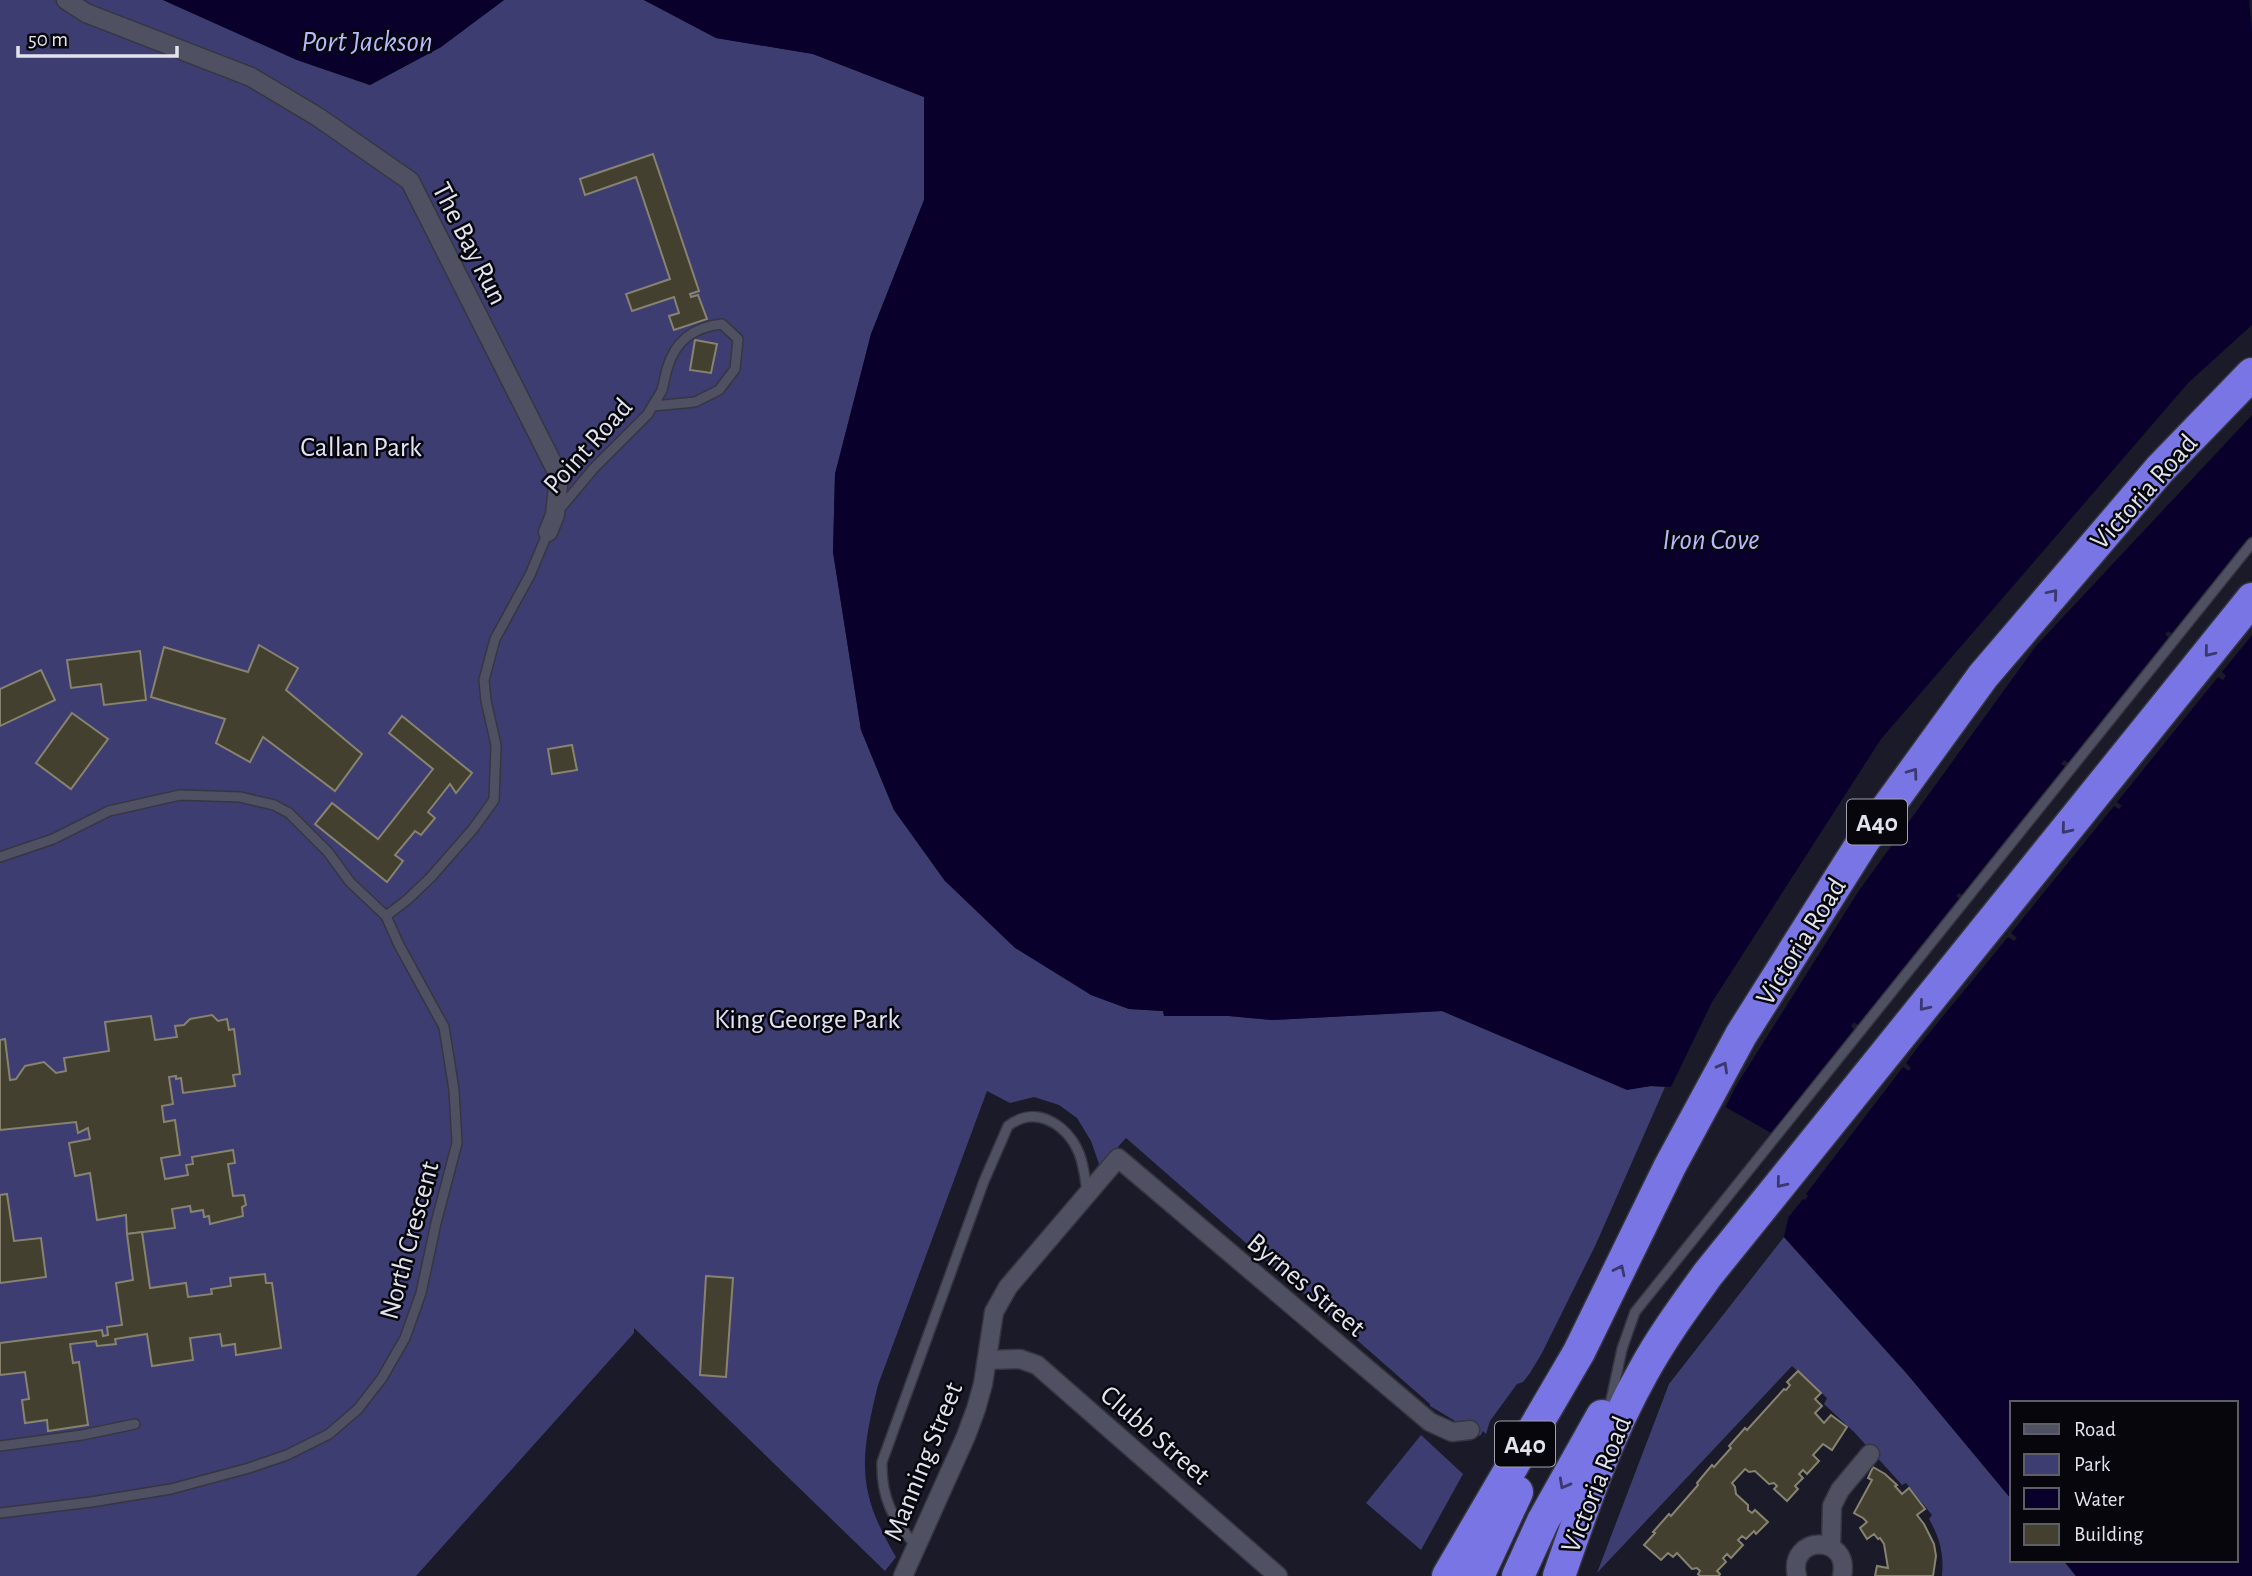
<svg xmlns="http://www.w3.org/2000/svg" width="2252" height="1576" font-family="'Alegreya Sans',sans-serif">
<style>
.green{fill:#3e3d71}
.water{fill:#09002c}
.pier{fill:#1a1a29}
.building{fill:#44402f;stroke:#878370;stroke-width:2}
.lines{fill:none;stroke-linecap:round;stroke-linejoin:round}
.lane-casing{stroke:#363641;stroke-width:12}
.street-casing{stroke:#363641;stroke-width:21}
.highway-casing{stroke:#363641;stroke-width:35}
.lane{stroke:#4f5062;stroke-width:9}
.street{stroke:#4f5062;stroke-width:18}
.highway{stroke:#7a75e5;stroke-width:32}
.oneway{stroke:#3a386e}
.labels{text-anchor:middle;stroke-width:5;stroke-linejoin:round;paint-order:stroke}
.shield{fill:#06060c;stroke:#a0a1aa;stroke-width:2}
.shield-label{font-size:26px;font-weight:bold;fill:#e2e3ed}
.street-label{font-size:28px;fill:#e2e3ed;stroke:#06060c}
.park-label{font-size:28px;fill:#e1e2f4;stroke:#06060c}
.water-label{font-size:30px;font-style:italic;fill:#b6b9fc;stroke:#06060c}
</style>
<rect width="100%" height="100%" fill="#1a1a29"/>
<g class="green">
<path d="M0 0H163L297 60 370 85 441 47 504 0H644L716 38 813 54 924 97V200L871 334 835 474 833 552 861 730 894 810 945 881 1091 995 1129 1009 1163 1011 1165 1016H1229L1273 1020 1442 1011 1627 1089 1651 1086 1665 1087 1596 1244 1542 1353 1530 1373 1523 1382 1517 1384 1490 1421 1486 1434 1483 1431 1480 1436 1430 1406V1404L1126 1138 1100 1167 1091 1141 1077 1118 1059 1105 1034 1097 1010 1103 987 1091 878 1385C860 1458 856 1490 896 1557L885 1571 634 1328V1333L416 1576H0Z"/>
<path d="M1784 1237 1908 1375 2012 1500V1560H2063L2076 1576H1942C1944 1554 1940 1538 1929 1519L1932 1515 1906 1483 1902 1485 1854 1432 1824 1404 1827 1398 1792 1366 1597 1573 1669 1384Z"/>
<path d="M1421 1435 1463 1474 1421 1550 1366 1503Z"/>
</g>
<g class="water">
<path d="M163 0H504L441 47 370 85 297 60Z"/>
<path d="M644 0H2249L2252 31V1576H2076L2063 1560H2236V1403H2012V1500L1908 1375 1784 1237 1803 1151 1692 1088 1651 1086 1627 1090 1442 1011 1273 1020 1229 1016H1164L1163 1011 1129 1009 1091 995 1015 948 945 881 894 810 861 730 833 552 835 474 871 334 924 200V97L813 54 716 38Z"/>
</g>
<g class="pier">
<path d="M2252 325V415L2036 646 1858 892 1736 1086 1724 1110 1691 1091H1669L1712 1002 1881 739 2189 382Z"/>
<path d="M2252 535V635L2222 672 2226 676 2223 680 2218 677 2117 802 2122 806 2119 809 2114 806 2011 933 2017 938 2014 941 2008 937 1921 1043 1906 1063 1911 1068 1909 1071 1903 1067 1806 1194 1808 1196 1805 1200 1803 1199 1783 1224 1799 1153 1769 1136 1855 1030 1851 1026 1854 1022 1858 1025 1960 899 1956 896 1959 893 1963 895 2066 767 2061 764 2064 760 2069 763 2169 638 2165 634 2168 631 2173 634Z"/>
</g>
<g class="building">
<path d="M653 154 699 291 690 294 691 297 698 295 707 319 674 330 669 316 679 313 674 297 632 311 626 294 670 279 636 177 585 195 580 179Z"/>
<path d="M695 340 717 344 711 373 690 370Z"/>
<path d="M259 645 298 668 286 690 362 754 335 791 263 737 250 762 216 743 225 719 151 697 164 647 248 672Z"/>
<path d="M140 651 146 700 104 705 101 684 71 688 67 660Z"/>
<path d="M41 670 55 700 0 726V689Z"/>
<path d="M72 713 108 739 71 789 36 763Z"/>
<path d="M402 716 472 773 456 793 450 784 428 812 435 818 421 835 415 831 395 855 403 861 387 882 315 824 332 803 378 839 433 769 389 733Z"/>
<path d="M572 745 577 770 552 774 548 749Z"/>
<path d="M212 1015 218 1021 227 1019 229 1030 234 1029 240 1074 233 1075 235 1086 183 1093 181 1078 176 1079V1076L169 1077 173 1104 162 1106 164 1122 175 1120 180 1155 161 1158 165 1179 188 1175 186 1165 193 1164 192 1157 233 1150 235 1163 228 1164 233 1196 244 1195 246 1205 242 1207 243 1216 210 1224 209 1216 204 1217 203 1210 191 1212 190 1206 172 1209 175 1228 127 1234 126 1215 97 1220 90 1173 75 1176 69 1143 90 1139 88 1128 78 1133 76 1122 0 1130V1040L5 1039 10 1080 16 1079 25 1066 44 1062 56 1073 66 1071 64 1058 109 1051 105 1022 151 1016 155 1040 177 1037 175 1026 184 1025 190 1019Z"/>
<path d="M7 1194 14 1241 41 1238 46 1277 0 1283V1195Z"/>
<path d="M142 1232 150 1288 186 1283 188 1297 212 1294 211 1289 231 1286 230 1278 265 1274 266 1283H272L281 1348 236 1355 235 1344 222 1346 220 1334 190 1338 193 1360 152 1366 147 1334 115 1339 116 1344 97 1346 96 1341 70 1344 73 1363 79 1362 88 1425 48 1431 47 1420 25 1423 22 1400 29 1399 25 1372 0 1375V1343L102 1330 103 1336 108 1335 107 1327 122 1325 116 1283 133 1280 127 1234Z"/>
<path d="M706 1276 733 1278 726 1377 700 1375Z"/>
<path d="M1798 1371 1821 1393 1815 1399 1822 1406 1815 1413 1824 1423 1831 1415 1847 1427 1832 1450 1823 1444 1813 1455 1819 1461 1807 1474 1803 1470 1799 1474 1803 1478 1795 1486 1798 1489 1787 1501 1774 1489 1777 1486 1774 1483 1769 1484 1755 1471 1749 1472 1745 1469 1732 1483 1735 1487 1736 1494 1748 1505V1510L1752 1513 1755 1510 1768 1522 1756 1534 1754 1531 1746 1539 1742 1536 1738 1540 1743 1545 1731 1558 1727 1554 1723 1558 1726 1562 1717 1571 1720 1574 1719 1576H1700L1698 1574 1700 1571 1697 1568 1692 1569 1677 1553 1673 1557 1668 1553 1661 1560 1644 1545 1655 1533 1653 1532 1669 1514 1671 1516 1698 1485 1697 1483 1712 1465 1714 1467 1731 1448 1729 1446 1745 1428 1747 1430 1784 1389 1786 1390 1790 1385 1787 1382Z"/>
<path d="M1873 1467 1885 1474 1897 1485 1895 1486 1902 1494 1909 1488 1925 1509 1917 1515 1924 1524 1934 1544 1936 1556 1933 1576H1875L1877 1566 1888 1568 1884 1544 1880 1538 1878 1539 1874 1534 1867 1539 1860 1528 1867 1522 1863 1518 1854 1513 1872 1480 1868 1478Z"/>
</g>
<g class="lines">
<defs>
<g id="lane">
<path d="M558 511 594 468 648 414C652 406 658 398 662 390 664 383 665 376 667 369 675 341 693 327 722 324L738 339 735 369 719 390 695 402 653 406"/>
<path d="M0 857 53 839 109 811 180 795 240 797 274 805 289 813 328 852 350 882 386 916 399 945 444 1027 454 1090 457 1143 436 1223 421 1293 405 1338 382 1378 358 1409 329 1434 287 1455 249 1468 171 1489 91 1502 0 1513"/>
<path d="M386 916 407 900 431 877 473 829 494 800 496 745 486 701 484 680 495 639 530 575 548 532"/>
<path d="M1611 1400 1622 1349 1635 1312 2252 543"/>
<path d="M0 1446 82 1435 135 1424"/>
<path d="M916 1546C893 1520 881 1498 882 1462L984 1181 1008 1126C1036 1104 1067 1125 1079 1153 1084 1166 1085 1178 1087 1191"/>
</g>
<g id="street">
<path d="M66 0 86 13 251 77 318 117 410 181 559 476 555 515 548 532"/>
<path d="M987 1360 1020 1359 1037 1365 1278 1576"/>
<path d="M1831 1546 1832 1506 1840 1490 1870 1454"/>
<path d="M903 1576 966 1436 976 1409 983 1384 994 1312 1008 1287 1118 1158 1430 1422 1452 1432 1470 1430"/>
<path d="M1797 1576C1787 1535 1851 1533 1842 1576"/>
</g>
<g id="highway">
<path d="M1448 1576 1579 1352 1670 1166 1741 1035 1864 840 1983 676 2160 469 2252 374"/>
<path d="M1478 1576 1517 1492"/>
<path d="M1518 1576 1543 1521 1602 1416"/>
<path d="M1559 1576C1583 1507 1607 1436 1643 1372 1662 1337 1685 1306 1708 1274L2252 599"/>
</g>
</defs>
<use href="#lane" class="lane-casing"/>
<use href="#street" class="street-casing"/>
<use href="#highway" class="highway-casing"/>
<use href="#lane" class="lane"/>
<use href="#street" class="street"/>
<use href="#highway" class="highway"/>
</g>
<defs><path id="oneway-chevron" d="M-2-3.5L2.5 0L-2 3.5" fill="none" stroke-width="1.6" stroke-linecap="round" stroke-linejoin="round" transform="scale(1.75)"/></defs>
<g class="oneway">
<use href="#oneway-chevron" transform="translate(2053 594) rotate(-50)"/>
<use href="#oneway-chevron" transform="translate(2209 652) rotate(129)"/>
<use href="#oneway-chevron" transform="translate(1913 773) rotate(-54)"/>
<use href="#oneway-chevron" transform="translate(2066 829) rotate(129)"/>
<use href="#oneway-chevron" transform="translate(1924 1006) rotate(129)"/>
<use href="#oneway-chevron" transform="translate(1723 1067) rotate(-61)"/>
<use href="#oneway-chevron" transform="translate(1781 1183) rotate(129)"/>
<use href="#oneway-chevron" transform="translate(1620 1270) rotate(-64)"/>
<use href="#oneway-chevron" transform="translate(1564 1484) rotate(119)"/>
</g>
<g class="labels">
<g class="shield">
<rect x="1847" y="799.5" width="60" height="45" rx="5"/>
<rect x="1495" y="1421.5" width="60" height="45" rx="5"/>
</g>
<g class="shield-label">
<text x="1877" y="831">A40</text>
<text x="1525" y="1453">A40</text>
</g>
<g class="street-label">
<text transform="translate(471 243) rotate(63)" y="10">The Bay Run</text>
<text transform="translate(587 445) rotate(-48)" y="10">Point Road</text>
<text transform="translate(2143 491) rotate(-48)" y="10">Victoria Road</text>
<text transform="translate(1800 941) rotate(-58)" y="10">Victoria Road</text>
<text transform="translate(408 1240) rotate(-75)" y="10">North Crescent</text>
<text transform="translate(1307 1284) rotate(40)" y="10">Byrnes Street</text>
<text transform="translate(1156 1434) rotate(41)" y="10">Clubb Street</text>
<text transform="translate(922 1461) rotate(-68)" y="10">Manning Street</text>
<text transform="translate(1595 1484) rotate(-68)" y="10">Victoria Road</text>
</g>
<g class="park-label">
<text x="361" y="456">Callan Park</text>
<text x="807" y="1028">King George Park</text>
</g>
<g class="water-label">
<text x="367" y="51">Port Jackson</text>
<text x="1711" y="549">Iron Cove</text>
</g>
</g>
<rect x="2010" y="1401" width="228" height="161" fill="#06060c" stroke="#5e5e66" stroke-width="2"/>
<rect x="2024" y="1424" width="35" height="10" fill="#4f5062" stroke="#5e5e66" stroke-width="2"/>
<text x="2074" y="1436" font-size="21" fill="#e2e3ed">Road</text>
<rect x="2024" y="1454" width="35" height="21" fill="#3e3d71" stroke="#5e5e66" stroke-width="2"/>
<text x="2074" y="1471" font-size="21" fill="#e2e3ed">Park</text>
<rect x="2024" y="1488" width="35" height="21" fill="#09002c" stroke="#5e5e66" stroke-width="2"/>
<text x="2074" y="1506" font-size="21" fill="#e2e3ed">Water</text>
<rect x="2024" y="1524" width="35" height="21" fill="#44402f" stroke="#5e5e66" stroke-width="2"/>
<text x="2074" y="1541" font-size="21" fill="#e2e3ed">Building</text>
<path d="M18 46v10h159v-10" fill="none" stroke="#e2e3ed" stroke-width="3.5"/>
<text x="28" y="46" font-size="21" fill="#e2e3ed" stroke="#06060c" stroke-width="5" paint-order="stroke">50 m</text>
</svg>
